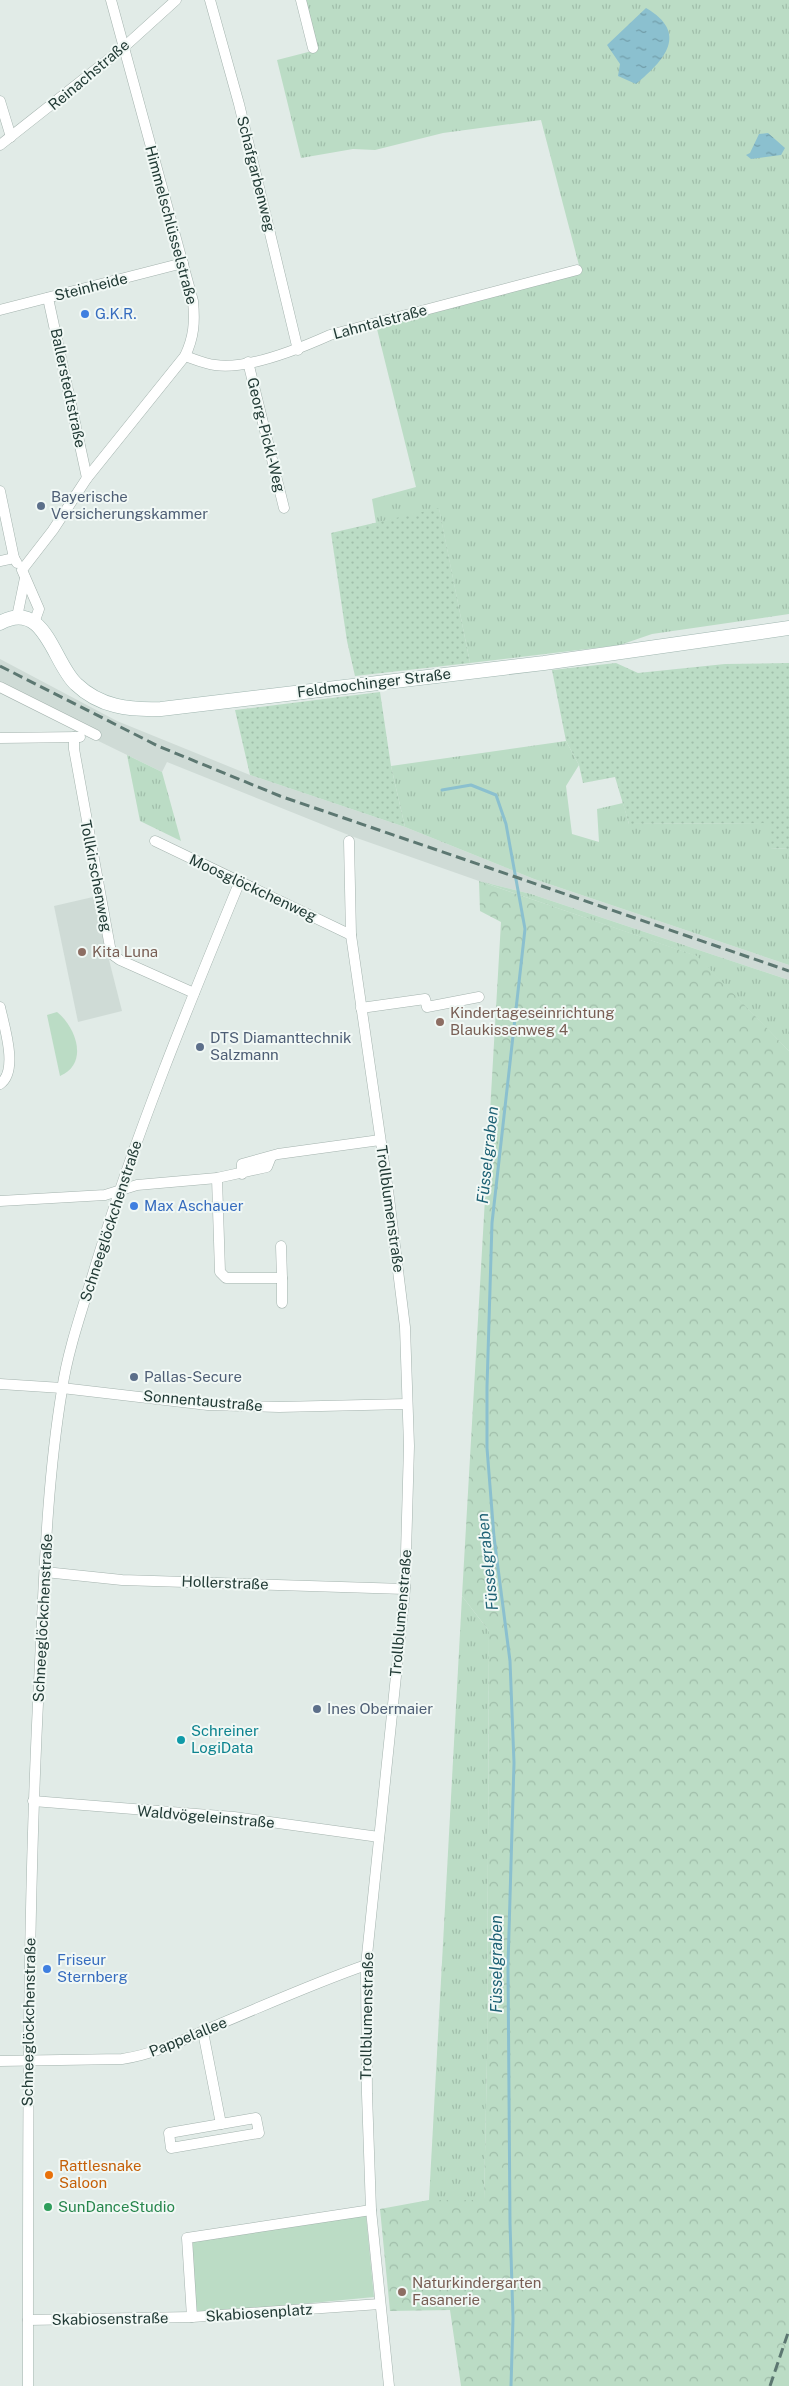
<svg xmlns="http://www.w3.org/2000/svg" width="789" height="2386" font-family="'Public Sans',sans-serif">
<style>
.built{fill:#cfdbd6}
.grass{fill:url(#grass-tufts)}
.forest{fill:url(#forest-crowns)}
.park{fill:#bbdcc5}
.garden{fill:url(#garden-dots)}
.water{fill:url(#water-ripples)}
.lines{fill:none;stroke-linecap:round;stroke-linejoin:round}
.stream{stroke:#8bc0cf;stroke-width:3}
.street-casing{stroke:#a4b3ae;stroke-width:11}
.secondary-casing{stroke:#a0b6b0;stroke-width:15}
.street{stroke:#fff;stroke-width:10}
.secondary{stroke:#fff;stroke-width:14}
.rail{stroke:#5c7771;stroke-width:3;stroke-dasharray:10 5;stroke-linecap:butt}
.shop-dot{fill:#3f7fe0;stroke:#f1f8f5;stroke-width:2}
.service-dot{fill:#5c6f8a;stroke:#f1f8f5;stroke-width:2}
.education-dot{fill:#8d6e63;stroke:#f1f8f5;stroke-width:2}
.culture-dot{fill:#0f9aa8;stroke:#f1f8f5;stroke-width:2}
.food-dot{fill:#e8710a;stroke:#f1f8f5;stroke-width:2}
.leisure-dot{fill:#2e9e5b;stroke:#f1f8f5;stroke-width:2}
.labels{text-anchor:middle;stroke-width:4;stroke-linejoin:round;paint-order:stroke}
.street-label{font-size:15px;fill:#223b36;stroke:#f1f8f5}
.shop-label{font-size:15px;fill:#366cbe;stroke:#f1f8f5;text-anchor:start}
.service-label{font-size:15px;fill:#4e5e75;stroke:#f1f8f5;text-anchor:start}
.education-label{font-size:15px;fill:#785e54;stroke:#f1f8f5;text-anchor:start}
.culture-label{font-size:15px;fill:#0d838f;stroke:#f1f8f5;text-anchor:start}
.food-label{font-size:15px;fill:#c56008;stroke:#f1f8f5;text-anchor:start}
.leisure-label{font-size:15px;fill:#27864d;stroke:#f1f8f5;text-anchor:start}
.water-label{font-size:16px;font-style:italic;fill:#1e6275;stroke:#f1f8f5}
</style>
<defs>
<pattern id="grass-tufts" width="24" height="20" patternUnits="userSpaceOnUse" patternTransform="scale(1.25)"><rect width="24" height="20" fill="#bbdcc5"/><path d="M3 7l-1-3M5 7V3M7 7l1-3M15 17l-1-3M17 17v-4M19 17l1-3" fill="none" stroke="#a0beaa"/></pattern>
<pattern id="forest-crowns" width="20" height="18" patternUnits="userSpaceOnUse" patternTransform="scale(1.25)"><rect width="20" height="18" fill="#bbdcc5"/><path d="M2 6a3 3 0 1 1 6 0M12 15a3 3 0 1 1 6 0" fill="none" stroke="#a0beaa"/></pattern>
<pattern id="garden-dots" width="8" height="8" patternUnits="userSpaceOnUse" patternTransform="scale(1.25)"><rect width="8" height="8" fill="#bbdcc5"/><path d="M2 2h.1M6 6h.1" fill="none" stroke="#a0beaa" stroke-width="1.8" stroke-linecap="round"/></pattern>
<pattern id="water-ripples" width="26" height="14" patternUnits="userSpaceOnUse" patternTransform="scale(1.25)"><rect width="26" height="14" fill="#8bc0cf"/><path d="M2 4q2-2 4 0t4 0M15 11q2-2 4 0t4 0" fill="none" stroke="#719da9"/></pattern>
</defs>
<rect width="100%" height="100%" fill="#e1ebe7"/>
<g class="built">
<path d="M0 659 117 721 250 775 405 827 534 879 789 965V980L531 894 479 881 351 836 167 762 162 772 0 693Z"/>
<path d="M93 897 122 1011 78 1022 54 906Z"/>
</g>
<g class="grass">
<path d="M304 0H789V614L652 634 620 645 470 663 439 509 376 523 372 499 416 487 376 325 581 273 541 120 443 133 375 150 353 149 301 158 277 60 316 50Z"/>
<path d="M566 741 579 765 566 786 572 834 599 842 597 809 623 803 629 824 770 823V848L789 849V965L534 879 405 827 391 766Z"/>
<path d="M127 755 162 772 181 841 140 821Z"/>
<path d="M479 881 531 894 789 980V1051L696 956Z"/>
<path d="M462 1596 489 1631 487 2059 484 2200H429Z"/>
</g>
<path class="forest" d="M479 881 697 956 789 1051V2386H461L450 2310 390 2311 380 2209 429 2200H484L487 2059 489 1631 462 1596 501 922 480 911Z"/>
<g class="park">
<path d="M57 1012C75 1026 90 1063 60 1076L47 1015Z"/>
<path d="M366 2215 374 2297 196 2314 192 2240Z"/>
</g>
<g class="garden">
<path d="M439 508 470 663 355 676 347 641 331 533Z"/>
<path d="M616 663 638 673 725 664 789 663V849L770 848V823L629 824 615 777 583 783 579 765 566 741 552 670Z"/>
<path d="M380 692 391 766 405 827 250 775 235 710Z"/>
</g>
<g class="water">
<path d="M646 8C689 33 665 60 636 84L618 76 620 64 607 45Z"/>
<path d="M768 133 785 148 781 155 751 159 746 155 750 153 759 134Z"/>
</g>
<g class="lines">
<path class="stream" d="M442 790 471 785 496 795 506 824 525 929 492 1223 487 1387V1448L494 1537 510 1661 514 1763 508 1965 510 2223 513 2318 511 2386"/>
<defs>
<g id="street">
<path d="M210 0 239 104 298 350"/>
<path d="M301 0 313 48"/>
<path d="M0 101 11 137"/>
<path d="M0 145 123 48 176 0"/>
<path d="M48 298 87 478"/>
<path d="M0 310 183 263"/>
<path d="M185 356C194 359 205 364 215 365 247 370 301 348 330 335L577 270"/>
<path d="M248 362 284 508"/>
<path d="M0 491 14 558"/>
<path d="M0 561 14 558 17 563"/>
<path d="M17 617 25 578"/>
<path d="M34 623 39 609 22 570 53 530 87 478 185 356C194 337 195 322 193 301L111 0"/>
<path d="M0 687 96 735"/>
<path d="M74 737V749L110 947 113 955 120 960 194 993"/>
<path d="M0 738 80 737"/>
<path d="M155 841 351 935"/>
<path d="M349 841 351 935 389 1198 405 1327 409 1446 405 1589 366 1965 367 2094 371 2210 389 2386"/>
<path d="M0 1007C4 1026 19 1071 0 1084"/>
<path d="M361 1008 425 999 427 1007 479 997"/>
<path d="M242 1174V1164L278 1154 380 1140"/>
<path d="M217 1178 220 1272 226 1278H282V1303"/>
<path d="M0 1201 105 1195 137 1185 217 1178 267 1167 271 1157"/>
<path d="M281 1246 282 1278"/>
<path d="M0 1384 62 1388 208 1405 279 1407 407 1404"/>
<path d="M45 1572 122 1580 405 1589"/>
<path d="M33 1801 234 1817 379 1837"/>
<path d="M203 2032 221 2124"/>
<path d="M0 2061 122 2059C157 2054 189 2037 222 2023 270 2003 317 1982 366 1965"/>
<path d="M256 2118 259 2133 171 2148 169 2133Z"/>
<path d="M371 2210 187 2238 192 2317 380 2304"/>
<path d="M28 2320 192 2317"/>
<path d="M28 2386C28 2152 27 1917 39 1683 44 1586 46 1487 62 1390 68 1348 84 1305 96 1264 136 1133 188 1007 240 881"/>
</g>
<path id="secondary" d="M0 623C45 598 53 663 76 684 100 707 129 710 161 709L544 663 789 628"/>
</defs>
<use href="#street" class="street-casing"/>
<use href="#secondary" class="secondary-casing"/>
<use href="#street" class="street"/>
<use href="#secondary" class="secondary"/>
<g class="rail">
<path d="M0 666 158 746 280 796 789 971"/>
<path d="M770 2386 789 2330"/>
</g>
</g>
<g class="shop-dot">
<circle cx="85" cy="314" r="5"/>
<circle cx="134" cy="1206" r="5"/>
<circle cx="47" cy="1969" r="5"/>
</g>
<g class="service-dot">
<circle cx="41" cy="506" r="5"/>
<circle cx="200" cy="1047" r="5"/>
<circle cx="134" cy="1377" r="5"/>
<circle cx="317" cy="1709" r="5"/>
</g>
<g class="education-dot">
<circle cx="82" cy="952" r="5"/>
<circle cx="440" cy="1022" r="5"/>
<circle cx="402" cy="2292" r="5"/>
</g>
<circle class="culture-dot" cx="181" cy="1740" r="5"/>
<circle class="food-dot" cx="49" cy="2175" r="5"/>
<circle class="leisure-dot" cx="48" cy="2207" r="5"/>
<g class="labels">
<g class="street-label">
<text transform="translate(89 75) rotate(-40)" y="5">Reinachstraße</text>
<text transform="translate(256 174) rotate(76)" y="5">Schafgarbenweg</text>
<text transform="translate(171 225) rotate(75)" y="5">Himmelschlüsselstraße</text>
<text transform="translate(91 287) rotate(-14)" y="5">Steinheide</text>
<text transform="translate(380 322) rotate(-15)" y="5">Lahntalstraße</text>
<text transform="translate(68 388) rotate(78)" y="5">Ballerstedtstraße</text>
<text transform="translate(266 435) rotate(76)" y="5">Georg-Pickl-Weg</text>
<text transform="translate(374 683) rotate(-7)" y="5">Feldmochinger Straße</text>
<text transform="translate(96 876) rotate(79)" y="5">Tollkirschenweg</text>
<text transform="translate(253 888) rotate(25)" y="5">Moosglöckchenweg</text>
<text transform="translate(390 1209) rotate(82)" y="5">Trollblumenstraße</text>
<text transform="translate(111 1221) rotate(-72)" y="5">Schneeglöckchenstraße</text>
<text transform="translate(203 1401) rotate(5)" y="5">Sonnentaustraße</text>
<text transform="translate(225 1583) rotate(2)" y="5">Hollerstraße</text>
<text transform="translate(401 1613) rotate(-85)" y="5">Trollblumenstraße</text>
<text transform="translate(43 1618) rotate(-87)" y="5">Schneeglöckchenstraße</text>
<text transform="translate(206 1817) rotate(5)" y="5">Waldvögeleinstraße</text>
<text transform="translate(367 2016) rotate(-89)" y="5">Trollblumenstraße</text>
<text transform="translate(29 2022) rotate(-89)" y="5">Schneeglöckchenstraße</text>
<text transform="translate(188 2037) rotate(-22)" y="5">Pappelallee</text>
<text transform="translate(259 2313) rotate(-4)" y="5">Skabiosenplatz</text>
<text transform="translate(110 2319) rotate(-1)" y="5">Skabiosenstraße</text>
</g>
<g class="shop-label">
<text x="95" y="319">G.K.R.</text>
<text x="144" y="1211">Max Aschauer</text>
<text x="57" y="1965">Friseur<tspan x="57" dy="17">Sternberg</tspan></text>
</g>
<g class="service-label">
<text x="51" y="502">Bayerische<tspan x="51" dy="17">Versicherungskammer</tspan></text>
<text x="210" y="1043">DTS Diamanttechnik<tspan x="210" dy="17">Salzmann</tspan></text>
<text x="144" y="1382">Pallas-Secure</text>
<text x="327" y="1714">Ines Obermaier</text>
</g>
<g class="education-label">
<text x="92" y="957">Kita Luna</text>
<text x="450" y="1018">Kindertageseinrichtung<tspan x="450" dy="17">Blaukissenweg 4</tspan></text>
<text x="412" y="2288">Naturkindergarten<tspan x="412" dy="17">Fasanerie</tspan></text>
</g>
<g class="culture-label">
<text x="191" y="1736">Schreiner<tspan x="191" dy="17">LogiData</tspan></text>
</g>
<g class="food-label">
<text x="59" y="2171">Rattlesnake<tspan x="59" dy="17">Saloon</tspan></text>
</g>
<g class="leisure-label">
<text x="58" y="2212">SunDanceStudio</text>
</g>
<g class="water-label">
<text transform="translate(487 1155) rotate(-84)" y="6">Füsselgraben</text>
<text transform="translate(487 1562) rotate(-96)" y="6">Füsselgraben</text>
<text transform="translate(496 1964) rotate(-90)" y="6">Füsselgraben</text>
</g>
</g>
</svg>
